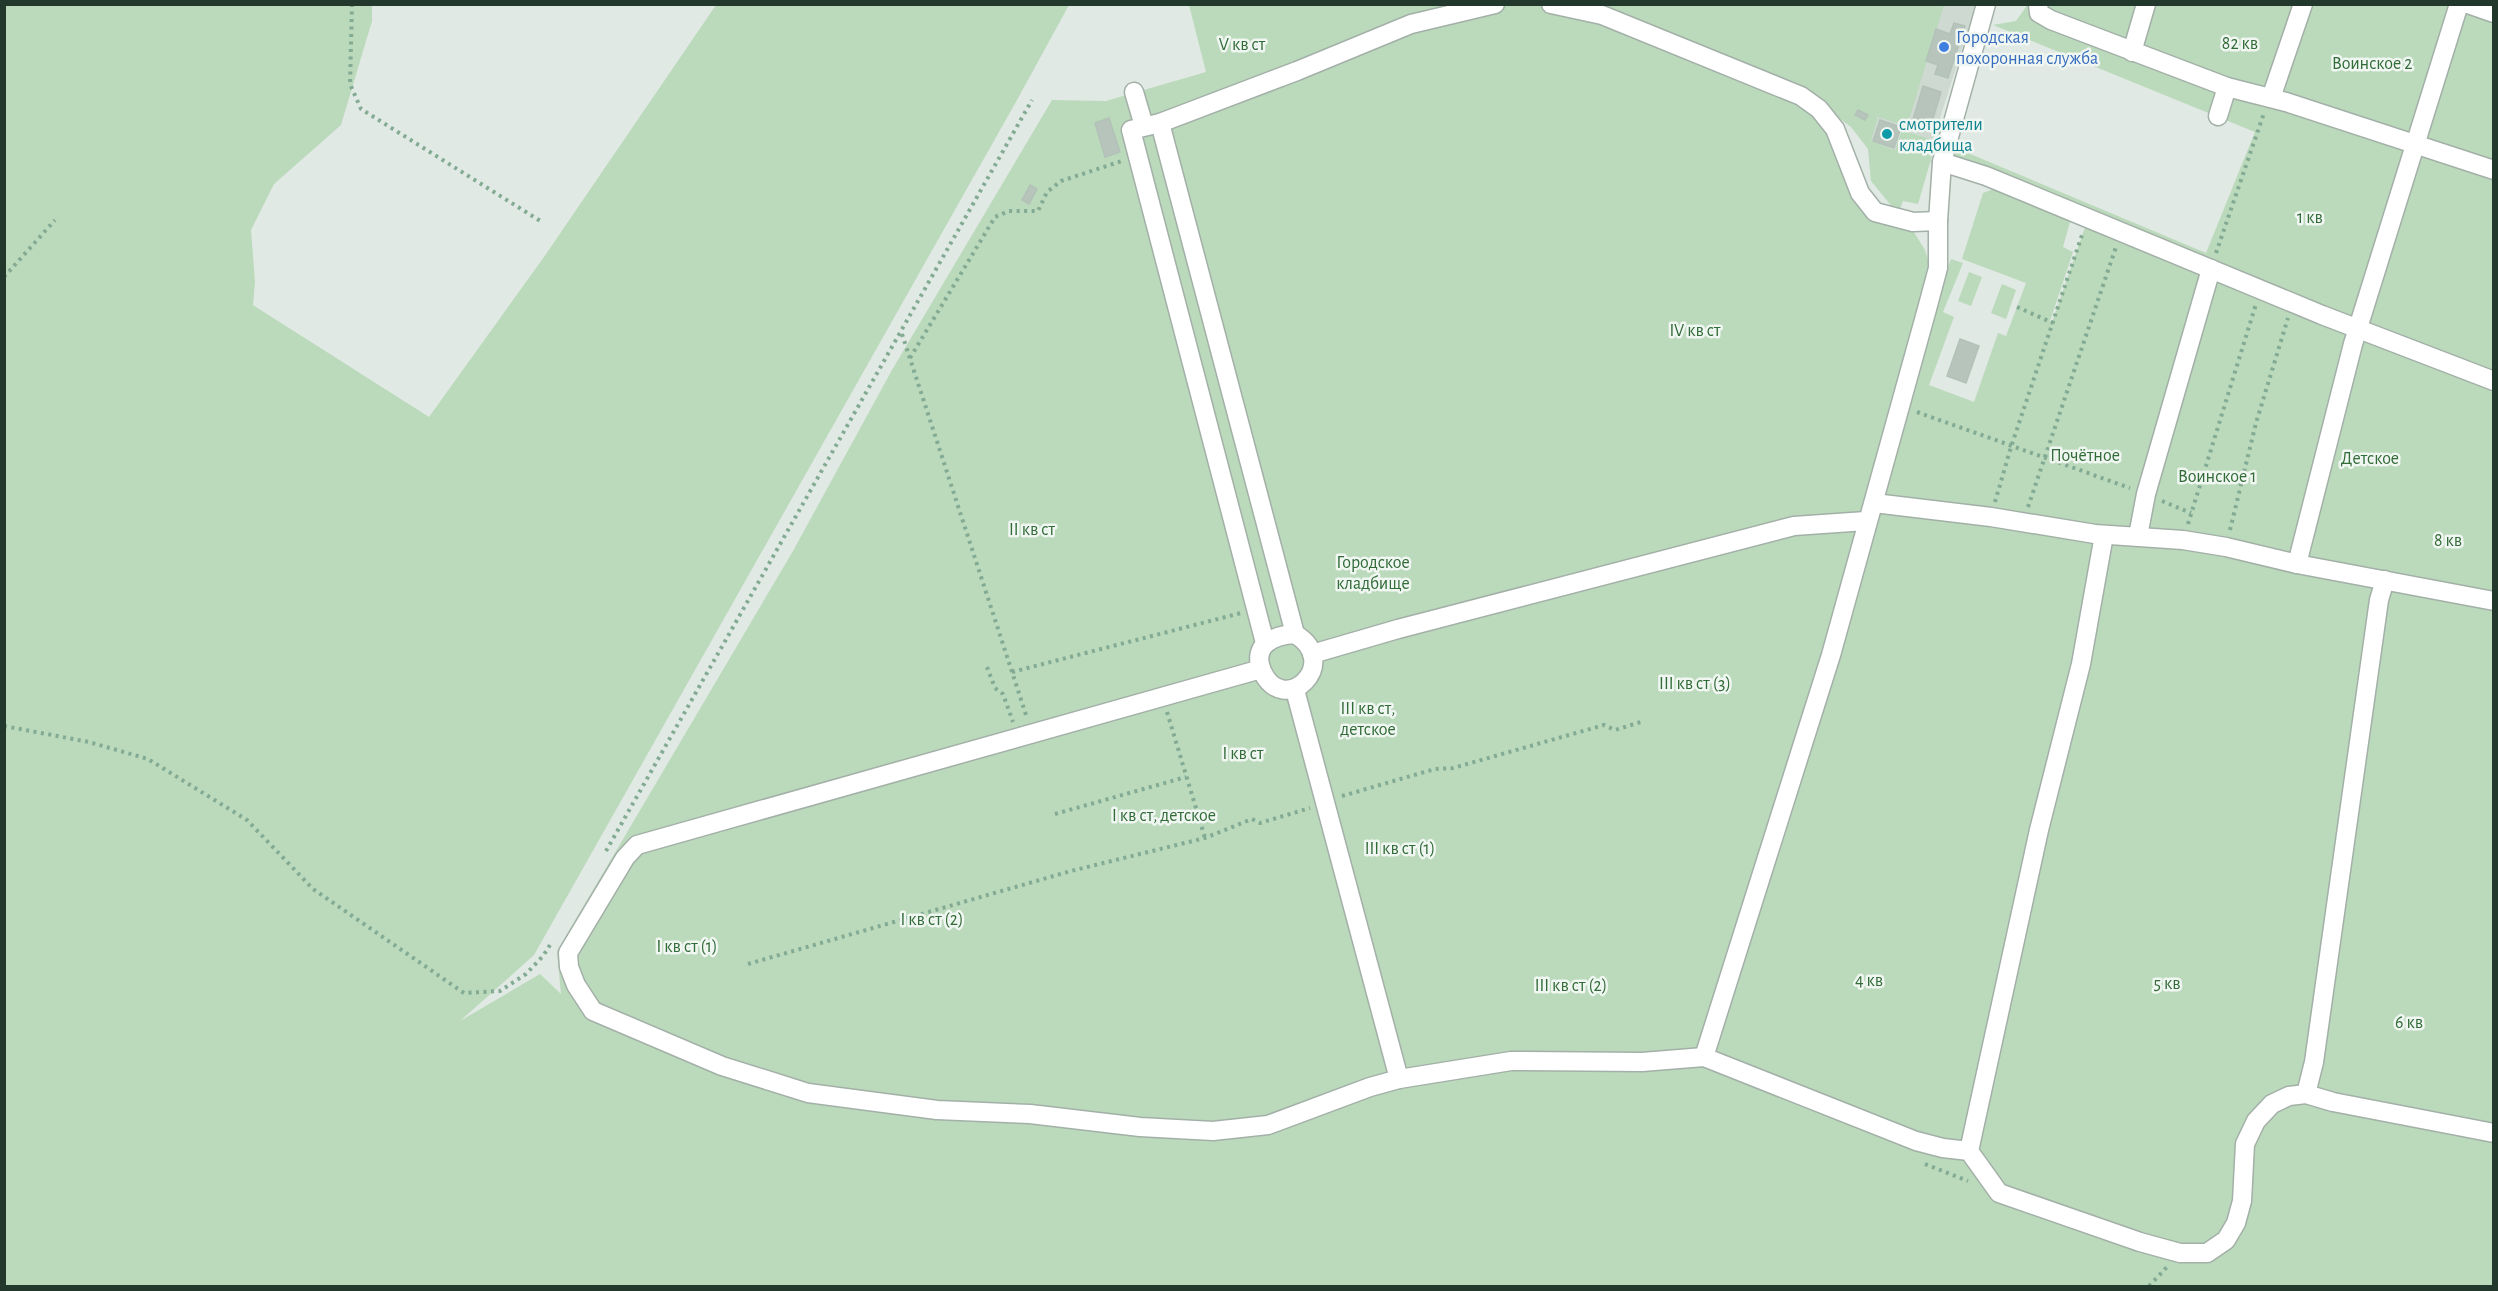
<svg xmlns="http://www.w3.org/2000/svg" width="2498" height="1291" font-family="'Alegreya Sans',sans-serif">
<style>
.built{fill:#ced9d1}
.green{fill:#bbd9bb}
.building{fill:#b6c4bb;stroke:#b3c2b8;stroke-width:1.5}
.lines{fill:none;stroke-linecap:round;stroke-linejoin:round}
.minor-casing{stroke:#a3b0a8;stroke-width:21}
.path{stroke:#83aa93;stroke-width:4;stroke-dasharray:3 4.5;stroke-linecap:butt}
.minor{stroke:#fff;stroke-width:18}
.shop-dot{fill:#3f7fe0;stroke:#f0f6f1;stroke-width:2}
.culture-dot{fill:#0f9aa8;stroke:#f0f6f1;stroke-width:2}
.labels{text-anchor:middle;stroke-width:5;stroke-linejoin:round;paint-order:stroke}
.shop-label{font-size:18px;fill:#366cbe;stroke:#f0f6f1;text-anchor:start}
.park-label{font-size:18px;fill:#316b37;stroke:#f0f6f1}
.culture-label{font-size:18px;fill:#0d838f;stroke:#f0f6f1;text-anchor:start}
</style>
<rect width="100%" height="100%" fill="#e0e9e3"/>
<path class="built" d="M1939 5H1976L1933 140 1902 130 1895 150 1870 141 1878 117Z"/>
<g class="green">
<path d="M2028 4 2493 5V1286H5V5H372V21L341 125 274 184 251 230 255 282 253 305 429 417 544 257 716 5H1069L1017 100 534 955 460 1021 540 974 561 994 557 951 793 551 892 370 1052 100 1106 101 1206 72 1189 5H1944L1907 126 1878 117 1871 141 1895 150 1902 130 1933 140 1928 154 1932 156 1918 204 1903 201 1898 214 1871 181 1868 149 1851 127 1826 108 1828 126 1859 200 1912 229 1925 250 1930 266 1946 272 1951 259 1963 263 1943 312 1954 317 1929 385 1974 402 1998 333 2006 336 2026 283 1962 259 1983 193 1996 188 2071 218 2063 247 2073 252 2050 321 2052 322 2090 213 1959 160 1954 153 1956 148 2206 253 2255 132 1993 25 2016 21Z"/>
<path d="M1969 272 1982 277 1971 306 1958 301Z"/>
<path d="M2002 284 2016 290 2006 319 1991 313Z"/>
</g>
<g class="building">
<path d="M1954 23 1965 26 1948 78 1935 74 1938 65 1926 61 1936 29 1950 34Z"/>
<path d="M1923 86 1941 92 1929 132 1911 126Z"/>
<path d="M1858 110 1868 115 1865 120 1855 115Z"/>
<path d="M1109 118 1120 152 1105 157 1095 123Z"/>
<path d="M1880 120 1901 127 1894 148 1873 141Z"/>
<path d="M1030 185 1037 189 1029 204 1022 200Z"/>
<path d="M1960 339 1979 346 1966 383 1947 376Z"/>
</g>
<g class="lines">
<defs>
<g id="minor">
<path d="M1551 4 1602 15 1801 96 1819 109 1835 129 1860 193 1875 212 1913 222 1938 221"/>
<path d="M2038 4 2039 13 2051 20 2227 87 2286 102 2494 170"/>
<path d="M2468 4 2494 13"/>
<path d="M2132 52 2146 4"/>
<path d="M1134 92 1144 126"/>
<path d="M2271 98 2303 4"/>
<path d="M2218 116 2227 87"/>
<path d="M1160 123 1295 634"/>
<path d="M1942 162 1986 176 2322 315 2494 381"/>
<path d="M1874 503 1991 517 2095 534 2183 540 2226 547 2297 564 2494 601"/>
<path d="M2138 536 2146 494 2211 269"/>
<path d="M2297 564 2353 344 2459 4"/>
<path d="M1295 634C1343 663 1284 719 1262 671 1251 645 1274 635 1295 634Z"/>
<path d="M1265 643 1131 130 1160 123 1297 71 1411 24 1495 4"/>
<path d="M1312 654 1398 629 1794 526 1866 521"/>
<path d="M1261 669 637 845 625 858 568 953 569 967 576 985 593 1011 722 1066 808 1093 937 1110 1030 1114 1140 1127 1213 1131 1268 1125 1370 1087 1399 1079 1511 1061 1642 1062 1704 1057 1916 1141 1943 1148 1969 1151 1999 1193 2140 1242 2180 1253H2207L2226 1240 2236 1223 2242 1201 2245 1144 2256 1121 2272 1104 2289 1096 2306 1094 2333 1102 2494 1133"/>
<path d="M1295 690 1399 1079"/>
<path d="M1704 1057 1831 655 1927 309 1938 268V221L1942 162 1986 4"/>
<path d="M2306 1094 2314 1062 2379 600 2385 580"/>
<path d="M1969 1151 2039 830 2081 664 2104 535"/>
</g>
</defs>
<use href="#minor" class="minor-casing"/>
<g class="path">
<path d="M352 4 350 84 361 109 542 222"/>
<path d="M2216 253 2264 113"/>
<path d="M4 277 55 220"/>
<path d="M2017 307 2053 323"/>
<path d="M902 334 1027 718"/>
<path d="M910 358 995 217 1009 211H1038L1047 192 1061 181 1122 161"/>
<path d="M1917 412 2130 488"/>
<path d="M2162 501 2191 513"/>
<path d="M1995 502 2011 447 2082 235"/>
<path d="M2028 507 2116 247"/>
<path d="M2188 524 2256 304"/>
<path d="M2230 530 2256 423 2288 318"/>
<path d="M987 667 995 688 1003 694 1013 722"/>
<path d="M1012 672 1241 613"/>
<path d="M1167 712 1205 838"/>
<path d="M4 726 89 742 148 759 247 820 313 889 464 993 500 991 526 974 543 956 550 945"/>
<path d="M1342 796 1435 769 1453 768 1604 725 1615 730 1644 721"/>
<path d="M1055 814 1186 777"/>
<path d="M606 851 1032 100"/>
<path d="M748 964 1071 871 1205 838 1252 819 1260 823 1310 808"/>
<path d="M1925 1164 1968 1181"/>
<path d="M2149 1286 2167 1267"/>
</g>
<use href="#minor" class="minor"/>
</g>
<circle class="shop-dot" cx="1944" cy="47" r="6"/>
<circle class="culture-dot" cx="1887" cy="134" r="6"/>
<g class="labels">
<g class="shop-label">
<text x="1956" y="43">Городская<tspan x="1956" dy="21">похоронная служба</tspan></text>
</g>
<g class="park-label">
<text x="2240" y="49">82 кв</text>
<text x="1242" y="50">V кв ст</text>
<text x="2372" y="69">Воинское 2</text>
<text x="2310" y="223">1 кв</text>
<text x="1695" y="336">IV кв ст</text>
<text x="2085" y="461">Почётное</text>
<text x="2370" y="464">Детское</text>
<text x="2217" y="482">Воинское 1</text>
<text x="1032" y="535">II кв ст</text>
<text x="2448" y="546">8 кв</text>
<text x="1373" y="568">Городское<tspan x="1373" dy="21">кладбище</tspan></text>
<text x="1695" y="689">III кв ст (3)</text>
<text x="1368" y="714">III кв ст,<tspan x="1368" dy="21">детское</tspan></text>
<text x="1243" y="759">I кв ст</text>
<text x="1164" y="821">I кв ст, детское</text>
<text x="1400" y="854">III кв ст (1)</text>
<text x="932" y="925">I кв ст (2)</text>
<text x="687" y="952">I кв ст (1)</text>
<text x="1869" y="986">4 кв</text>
<text x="2167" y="989">5 кв</text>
<text x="1571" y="991">III кв ст (2)</text>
<text x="2409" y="1028">6 кв</text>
</g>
<g class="culture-label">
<text x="1899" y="130">смотрители<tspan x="1899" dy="21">кладбища</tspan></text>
</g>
</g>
<rect width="2498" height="1291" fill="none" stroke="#22382c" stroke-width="12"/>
</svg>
